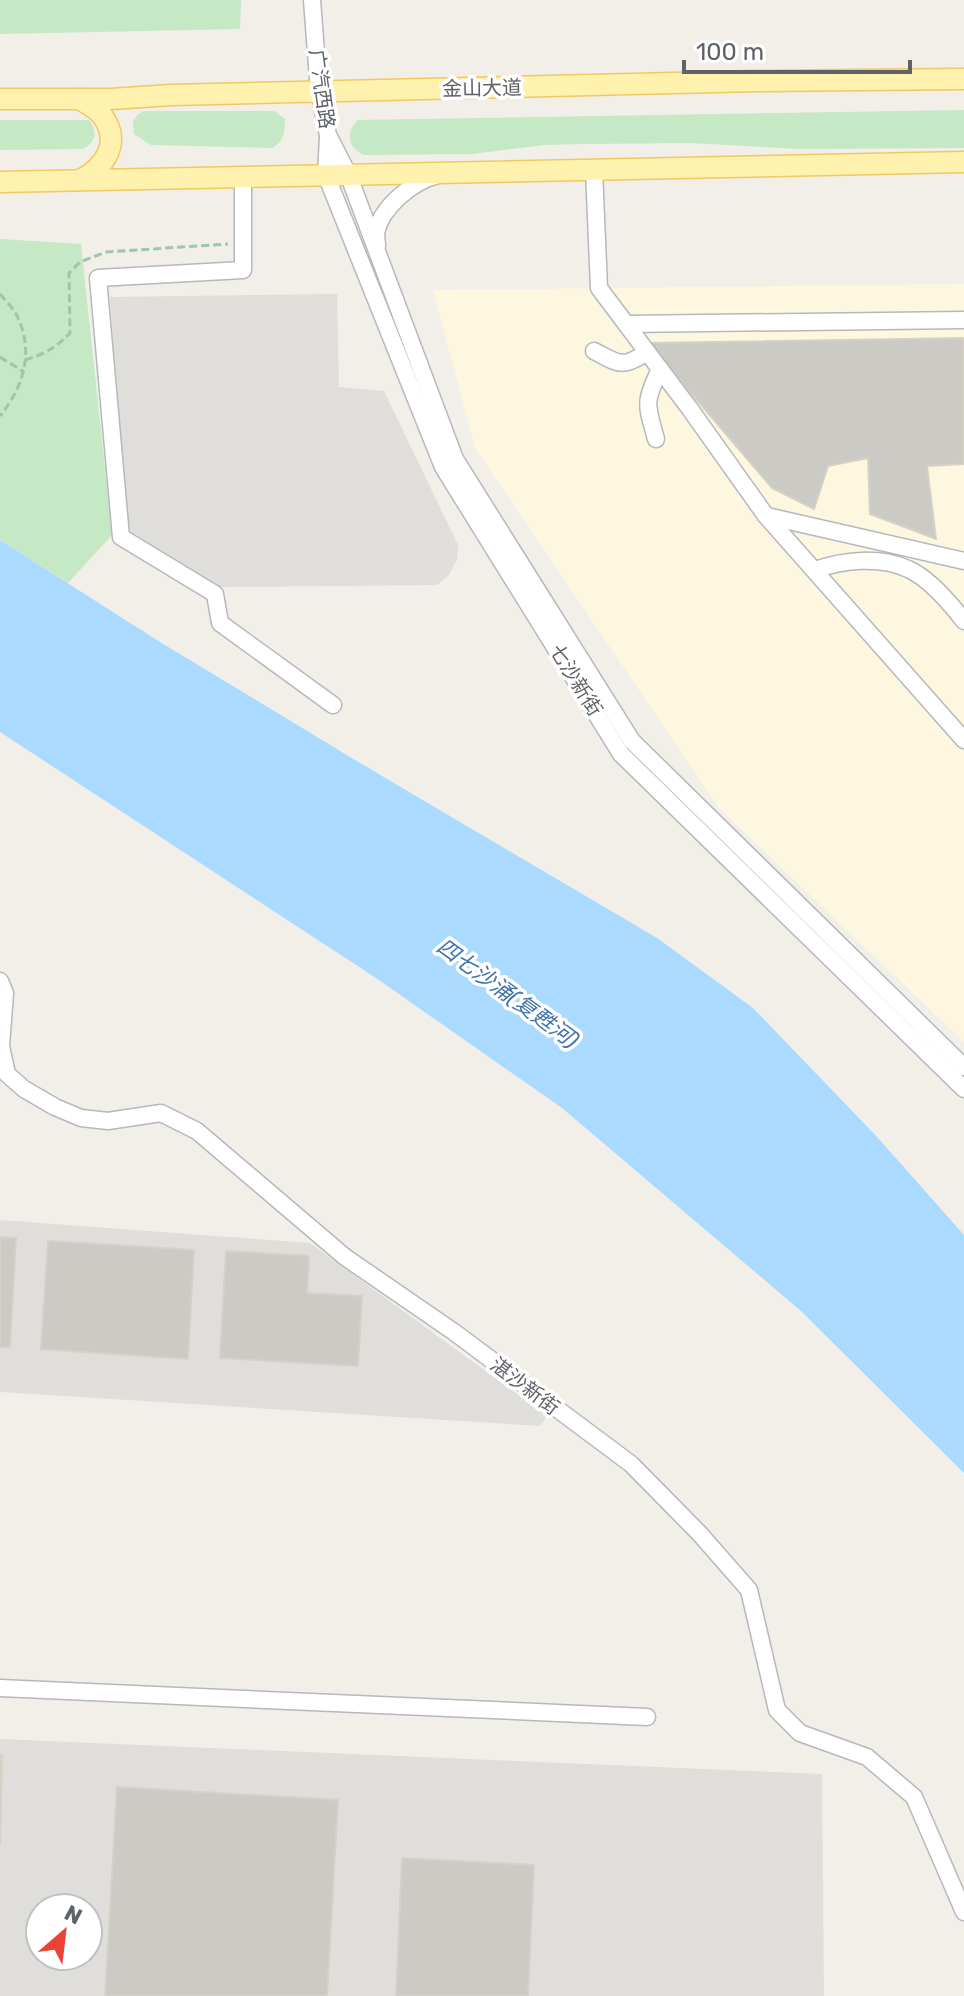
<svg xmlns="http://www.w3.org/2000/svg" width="964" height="1996" font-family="Rubik,'Noto Sans SC',sans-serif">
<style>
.commercial{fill:#fef7e0}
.industrial{fill:#e0deda;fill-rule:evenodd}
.green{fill:#c5e8c5}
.water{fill:#aadaff}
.building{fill:#cccac5;stroke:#d6d1c6;stroke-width:2}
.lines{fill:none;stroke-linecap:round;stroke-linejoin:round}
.minor-casing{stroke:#b5b8bc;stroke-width:19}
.major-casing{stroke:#f2c960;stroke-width:23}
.path{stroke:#9cc7a9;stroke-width:3;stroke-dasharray:8 4;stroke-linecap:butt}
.minor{stroke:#fff;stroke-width:16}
.major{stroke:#fff2af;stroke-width:20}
.labels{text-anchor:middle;stroke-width:7;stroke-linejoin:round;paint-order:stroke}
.street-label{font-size:20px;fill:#5f6368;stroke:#fff}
.water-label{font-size:22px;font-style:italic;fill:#4174aa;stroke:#fff}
</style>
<rect width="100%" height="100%" fill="#f1efe8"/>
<path class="commercial" d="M964 284V1042L719 808 475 448 433 290Z"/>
<g class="industrial">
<path d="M337 294 339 387 384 391 458 545 457 559 449 575 437 585 221 587 126 529 110 297Z"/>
<path d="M0 1220 310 1243 547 1416 540 1426 0 1392Z"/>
<path d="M0 1739 822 1774 824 1996H0ZM40 1908H88V1956H40Z"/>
</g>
<g class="green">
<path d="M0 0H241L240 29 0 34Z"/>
<path d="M964 110V148L799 149 692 143 584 144 544 145 472 154 364 155C348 148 345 132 358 120Z"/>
<path d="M144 111H274L285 119C284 134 285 140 272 148L151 145 134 134 133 122 138 114Z"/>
<path d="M0 120H89C98 133 96 141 83 149L0 150Z"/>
<path d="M0 239 81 244 112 535 68 583 0 540Z"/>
</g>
<path class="water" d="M0 540 160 642 360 763 657 938 753 1008 878 1138 964 1235V1473L801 1311 562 1108 376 978 0 732Z"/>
<g class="building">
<path d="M964 338V464L927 466 936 539 870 514 868 458 828 466 814 509 772 488 648 343Z"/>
<path d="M0 1237 16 1238 10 1347H0Z"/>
<path d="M48 1241 194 1250 188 1359 41 1349Z"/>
<path d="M226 1251 309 1256 307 1293 362 1296 358 1366 220 1358Z"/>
<path d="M0 1755H2L0 1845Z"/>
<path d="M117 1787 338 1800 327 1996H105Z"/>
<path d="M402 1858 534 1865 528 1996H396Z"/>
</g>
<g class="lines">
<defs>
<g id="minor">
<path d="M312 0 319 92 328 135 348 174 455 459 632 741 964 1067"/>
<path d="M328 137 326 175 443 467 621 754 964 1089"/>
<path d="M594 170 599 288 690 409 766 516 964 740"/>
<path d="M243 177V270L98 278 121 537 215 594 220 623 333 705"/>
<path d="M377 246C377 245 376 234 376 233 381 207 413 181 438 175"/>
<path d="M626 324 964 320"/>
<path d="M594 351C619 364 622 369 647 352"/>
<path d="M656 439C646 403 644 403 660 369"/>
<path d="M767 516 964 561"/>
<path d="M815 570C843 560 880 556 908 569 929 578 950 603 964 621"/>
<path d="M0 981 5 993 1 1046 7 1074 24 1089 55 1107 81 1118 108 1121 161 1113 197 1131 345 1257 454 1332 631 1464 699 1533 749 1590 777 1710 800 1733 867 1757 914 1797 964 1912"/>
<path d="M0 1688 647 1717"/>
</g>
<g id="major">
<path d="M0 99H111L171 95 756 81 964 79"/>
<path d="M79 99C88 104 98 109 104 118 121 144 104 168 80 180"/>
<path d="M0 182 964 162"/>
</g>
</defs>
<use href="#minor" class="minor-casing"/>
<use href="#major" class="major-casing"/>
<g class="path">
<path d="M0 294C5 300 12 307 16 314 35 351 24 386 0 416"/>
<path d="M0 357 24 372"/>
<path d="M25 360C44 354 56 348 70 333L69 273 80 262 106 252 228 244"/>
</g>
<use href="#minor" class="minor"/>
<use href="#major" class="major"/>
</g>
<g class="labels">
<g class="street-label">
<text transform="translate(482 88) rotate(-1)" y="7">金山大道</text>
<text transform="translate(322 89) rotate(82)" y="7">广汽西路</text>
<text transform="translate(576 680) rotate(58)" y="7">七沙新街</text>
<text transform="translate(525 1386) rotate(37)" y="7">湛沙新街</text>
</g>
<g class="water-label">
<text transform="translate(508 993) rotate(36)" y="8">四七沙涌(复甦河)</text>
</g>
</g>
<g transform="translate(64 1932) rotate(28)"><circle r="38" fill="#ffffff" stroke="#bfc1c3" stroke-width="2"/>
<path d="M0-6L14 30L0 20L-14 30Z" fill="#ea4335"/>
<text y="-12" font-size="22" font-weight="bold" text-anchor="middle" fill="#5f6368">N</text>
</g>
<path d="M684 60v12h226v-12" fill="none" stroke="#5f6368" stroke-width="4"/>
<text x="696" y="60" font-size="24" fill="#5f6368" stroke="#ffffff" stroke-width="6" paint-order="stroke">100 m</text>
</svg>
